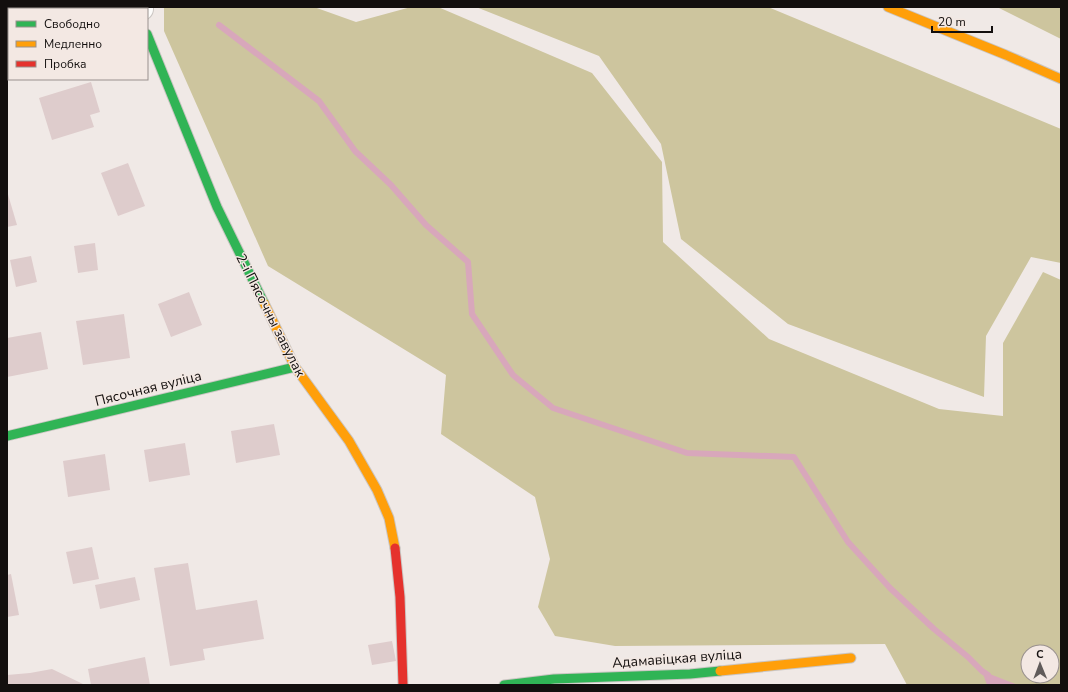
<svg xmlns="http://www.w3.org/2000/svg" width="1068" height="692" font-family="'Nunito Sans',sans-serif">
<style>
.forest{fill:#cdc59e;fill-rule:evenodd}
.water{fill:#d8a7bb}
.lines{fill:none;stroke-linecap:round;stroke-linejoin:round}
.stream{stroke:#d8a7bb;stroke-width:6}
.building{fill:#decccc}
.street-casing{stroke:#cac5c2;stroke-width:24}
.fast-casing{stroke:#cac5c2;stroke-width:11}
.slow-casing{stroke:#cac5c2;stroke-width:11}
.jam-casing{stroke:#cac5c2;stroke-width:11}
.street{stroke:#fdfcfb;stroke-width:22}
.fast{stroke:#30b455;stroke-width:9}
.slow{stroke:#ff9f0a;stroke-width:9}
.jam{stroke:#e5322d;stroke-width:9}
.labels{text-anchor:middle;stroke-width:3;stroke-linejoin:round;paint-order:stroke}
.street-label{font-size:14px;fill:#130f0e;stroke:#f3e8e3}
</style>
<rect width="100%" height="100%" fill="#f0e9e6"/>
<g class="forest">
<path d="M164 7H314L356 22 411 7H438L592 73 662 162 663 242 769 339 939 409 1003 416V343L1043 272 1061 280V685H907L885 644 615 646 555 636 538 607 550 559 535 497 441 434 446 375 268 266 164 31ZM1028 652H1052V676H1028Z"/>
<path d="M476 7H768L1061 129V263L1031 257 986 336 984 397 788 324 681 239 661 144 599 56Z"/>
<path d="M997 7H1061V39Z"/>
</g>
<path class="water" d="M982 671 1018 685H987Z"/>
<g class="lines">
<path class="stream" d="M219 25 319 101 355 151 391 185 426 225 468 262 472 314 513 375 553 408 687 453 794 457 848 542 890 588 934 629 968 657 982 671 988 675"/>
</g>
<g class="building">
<path d="M38 7H71L72 9H33Z"/>
<path d="M91 82 100 112 90 115 94 127 52 140 39 98Z"/>
<path d="M128 163 145 206 118 216 101 173Z"/>
<path d="M7 191 17 225 7 227Z"/>
<path d="M95 243 98 270 78 273 74 246Z"/>
<path d="M31 256 37 282 16 287 10 260Z"/>
<path d="M189 292 202 325 171 337 158 304Z"/>
<path d="M124 314 130 358 83 365 76 321Z"/>
<path d="M41 332 48 369 7 377V338Z"/>
<path d="M274 424 280 455 236 463 231 431Z"/>
<path d="M185 443 190 475 149 482 144 450Z"/>
<path d="M105 454 110 490 68 497 63 461Z"/>
<path d="M92 547 99 579 73 584 66 552Z"/>
<path d="M188 563 196 610 257 600 264 639 203 649 205 660 170 666 154 568Z"/>
<path d="M11 574 19 615 7 617V575Z"/>
<path d="M135 577 140 600 100 609 95 585Z"/>
<path d="M392 641 396 661 372 665 368 645Z"/>
<path d="M145 657 150 685H91L88 669Z"/>
<path d="M52 669 83 684V685H7V675L30 673Z"/>
</g>
<g class="lines">
<defs>
<path id="street" d="M142 7V9"/>
<g id="fast">
<path d="M147 34 217 207 264 303"/>
<path d="M7 436 295 367"/>
<path d="M504 685 554 679 690 674 720 671"/>
</g>
<g id="slow">
<path d="M888 7 1006 55 1061 79"/>
<path d="M264 303 295 367 349 441 377 490 389 518 395 548"/>
<path d="M720 671 851 658"/>
</g>
<path id="jam" d="M395 548 400 597 403 685"/>
</defs>
<use href="#street" class="street-casing"/>
<use href="#fast" class="fast-casing"/>
<use href="#slow" class="slow-casing"/>
<use href="#jam" class="jam-casing"/>
<use href="#street" class="street"/>
<use href="#fast" class="fast"/>
<use href="#slow" class="slow"/>
<use href="#jam" class="jam"/>
</g>
<g class="labels">
<g class="street-label">
<text transform="translate(271 315) rotate(63)" y="5">2-і Пясочны завулак</text>
<text transform="translate(148 388) rotate(-14)" y="5">Пясочная вуліца</text>
<text transform="translate(677 658) rotate(-4)" y="5">Адамавіцкая вуліца</text>
</g>
</g>
<rect width="1068" height="692" fill="none" stroke="#130f0e" stroke-width="16"/>
<rect x="8" y="8" width="140" height="72" fill="#f3e8e3" stroke="#99918e"/>
<rect x="16" y="21" width="20" height="6" fill="#30b455" stroke="#99918e"/>
<text x="44" y="28" font-size="12" fill="#130f0e">Свободно</text>
<rect x="16" y="41" width="20" height="6" fill="#ff9f0a" stroke="#99918e"/>
<text x="44" y="48" font-size="12" fill="#130f0e">Медленно</text>
<rect x="16" y="61" width="20" height="6" fill="#e5322d" stroke="#99918e"/>
<text x="44" y="68" font-size="12" fill="#130f0e">Пробка</text>
<g transform="translate(1040 664) rotate(359)"><circle r="19" fill="#f3e8e3" stroke="#99918e"/>
<path d="M0-3L7 15L0 10L-7 15Z" fill="#605b5a"/>
<text y="-6" font-size="11" font-weight="bold" text-anchor="middle" fill="#130f0e">С</text>
</g>
<path d="M932 26v6h60v-6" fill="none" stroke="#130f0e" stroke-width="2"/>
<text x="938" y="26" font-size="12" fill="#130f0e" stroke="#f3e8e3" stroke-width="3" paint-order="stroke">20 m</text>
</svg>
